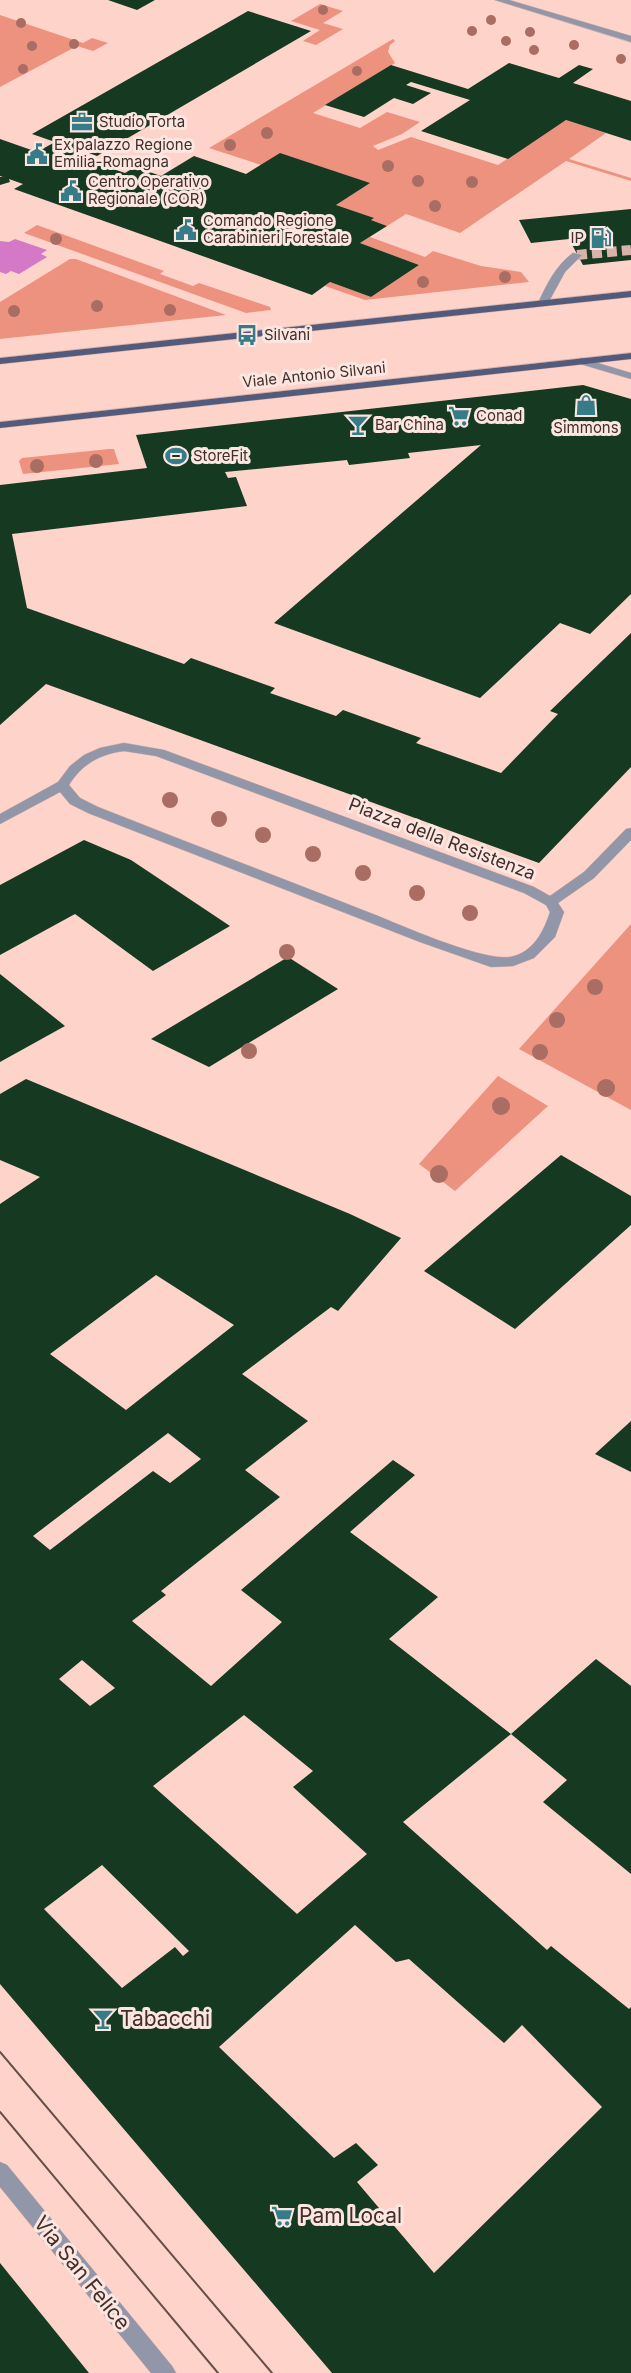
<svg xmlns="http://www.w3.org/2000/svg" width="631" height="2373" font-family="Inter,sans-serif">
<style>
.green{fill:#ed927f}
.water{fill:#d379c7}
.building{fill:#153921;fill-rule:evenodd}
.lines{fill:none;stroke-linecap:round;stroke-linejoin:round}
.minor-tunnel{stroke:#d9b2aa;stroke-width:10;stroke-dasharray:10 5;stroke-linecap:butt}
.minor-casing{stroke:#d9b2aa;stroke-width:1}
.major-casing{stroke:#d9b2aa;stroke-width:1}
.minor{fill:#9196a9;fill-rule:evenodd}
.major{fill:#525b7b;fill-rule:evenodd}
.tram{stroke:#674e49;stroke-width:2}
.tree{fill:#a96d63}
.labels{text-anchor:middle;stroke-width:6;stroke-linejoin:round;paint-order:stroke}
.far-poi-label{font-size:15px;fill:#432f2a;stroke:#fce6e1;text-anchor:start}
.far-street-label{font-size:15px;fill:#432f2a;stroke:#fce6e1}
.street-label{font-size:18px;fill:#432f2a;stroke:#fce6e1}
.near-poi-label{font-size:21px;fill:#432f2a;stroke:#fce6e1;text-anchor:start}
.near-street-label{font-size:21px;fill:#432f2a;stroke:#fce6e1}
</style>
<rect width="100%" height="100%" fill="#fed3ca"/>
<g class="green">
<path d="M320 4 343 11 323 23 343 29 316 45 303 41 320 30 291 21Z"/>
<path d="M0 15 83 43 92 38 108 43 93 51 77 46 0 87Z"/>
<path d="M393 39 395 41 390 45 388 52 395 63 313 113 360 128 387 112 420 122 402 134 373 146 378 150 411 137 498 165 566 120 606 133 569 159 631 178V181L566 161 460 233 406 214 387 226 371 220 373 218 336 205 369 183 261 165 209 148Z"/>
<path d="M37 225 164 271 160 274 193 286 199 283 270 307 271 310 246 313 24 233Z"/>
<path d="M370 237 425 257 433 251 481 266 521 272 529 282 365 300 325 286 330 282 371 297 419 265 360 243Z"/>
<path d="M70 259H76L226 315 0 339V302Z"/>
<path d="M109 449H114L119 464 23 474 19 461 22 458Z"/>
<path d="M631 924V1110L519 1049Z"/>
<path d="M498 1076 548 1106 455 1191 419 1164Z"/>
</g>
<path class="water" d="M15 239 47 250 41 254 47 257 19 274 11 271 6 274 0 272V241L9 242Z"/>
<g class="building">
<path d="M108 0H155L137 10Z"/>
<path d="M248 11 311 31 97 156 81 150 72 155 125 173 135 167 161 176 194 156 246 174 280 153 370 183 336 205 374 218 371 220 387 226 360 243 419 265 371 297 330 282 312 295 14 189 23 184 9 179 10 182 0 185V177H3L0 176V139L37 152 55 142 32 134Z"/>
<path d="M509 63 559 78 579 65 593 69 573 83 631 101V141L566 120 508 159 421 131 470 100 411 82 406 85 431 93 413 104 394 98 364 117 325 105 391 65 468 89Z"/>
<path d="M631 209V260L583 265 569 239 531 243 519 220Z"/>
<path d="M583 385 631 399V594L590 634 560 623 480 698 274 623 481 445 408 453 410 458 349 465 347 460 225 472 228 478 236 477 247 506 12 534 27 608 184 664 191 658 275 688 270 693 336 716 343 710 421 738 416 743 501 773 558 714 550 711 631 633V767L539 863 46 684 0 725V485L147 468 136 435Z"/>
<path d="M84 840 131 860 230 926 153 971 75 914 0 955V885Z"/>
<path d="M288 957 338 989 209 1067 151 1039Z"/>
<path d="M0 974 65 1026 0 1062Z"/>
<path d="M26 1079 350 1214 401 1238 338 1311 331 1307 242 1374 308 1421 245 1470 280 1497 161 1591 166 1595 132 1621 211 1686 282 1622 241 1590 393 1460 415 1475 350 1532 438 1597 389 1639 511 1734 403 1822 547 1950 551 1946 629 2009 631 2007V2373H332L0 1984V1204L40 1177 0 1160V1094ZM156 1275 234 1325 126 1410 50 1354ZM168 1433 201 1459 170 1483 153 1471 50 1550 33 1536ZM82 1660 115 1688 90 1706 59 1679ZM244 1715 313 1771 293 1787 367 1854 297 1914 153 1786ZM102 1865 189 1951 183 1956 175 1947 122 1988 44 1909ZM355 1925 396 1962 409 1959 504 2043 522 2025 602 2107 434 2273 357 2182 378 2165 356 2143 334 2158 219 2047Z"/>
<path d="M561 1155 631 1196V1225L515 1329 424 1271Z"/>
<path d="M631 1421V1472L595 1454Z"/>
<path d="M596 1659 631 1686V1874L543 1802 567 1780 511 1734Z"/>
<path d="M0 2263 89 2373H0Z"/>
</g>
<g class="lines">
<path class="minor-tunnel" d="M577 255 631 250"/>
<defs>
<g id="minor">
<path d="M495 0H509L631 36V42Z"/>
<path d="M573 253 582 255 565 272 547 305H539L538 303C547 284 556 265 573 253Z"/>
<path d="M581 358 631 373V379L577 363 576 361Z"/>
<path d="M124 743 164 750 534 887 550 896 584 872 626 829 631 828V840L594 878 558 903 564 912 555 937 534 958 513 966 491 967 420 942 88 813 70 804 60 792 0 824V814L58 782 70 766 84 755 100 748ZM124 751 156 756 524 893 546 905 550 912C544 931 533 953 510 957 481 961 403 926 373 914 281 878 189 843 98 807L80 798 69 785C82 764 100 754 124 751Z"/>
<path d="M0 2162 7 2165 172 2366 176 2373H151L0 2187Z"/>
</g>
<g id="major">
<path d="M631 291V297L0 364V358Z"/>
<path d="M631 353V359L0 428V422Z"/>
</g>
</defs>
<use href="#minor" class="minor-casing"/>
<use href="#major" class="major-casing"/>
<use href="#minor" class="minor"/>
<use href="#major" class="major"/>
<g class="tram">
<path d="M0 2052 272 2373"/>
<path d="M0 2112 218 2373"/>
</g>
</g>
<g class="tree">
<circle cx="323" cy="10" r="5"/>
<circle cx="491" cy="20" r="5"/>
<circle cx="21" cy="23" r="5"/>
<circle cx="472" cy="31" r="5"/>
<circle cx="530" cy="32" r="5"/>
<circle cx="506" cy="41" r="5"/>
<circle cx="74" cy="44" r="5"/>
<circle cx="574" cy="45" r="5"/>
<circle cx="32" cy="46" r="5"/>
<circle cx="534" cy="50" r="5"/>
<circle cx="621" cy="59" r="5"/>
<circle cx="23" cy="69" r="5"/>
<circle cx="357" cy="71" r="5"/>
<circle cx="267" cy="133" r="6"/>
<circle cx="230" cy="145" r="6"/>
<circle cx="388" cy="166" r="6"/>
<circle cx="418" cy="181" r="6"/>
<circle cx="472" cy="182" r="6"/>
<circle cx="435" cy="206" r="6"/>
<circle cx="56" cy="239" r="6"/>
<circle cx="505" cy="277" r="6"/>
<circle cx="423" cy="282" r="6"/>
<circle cx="97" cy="306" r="6"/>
<circle cx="170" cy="310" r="6"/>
<circle cx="14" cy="311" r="6"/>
<circle cx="96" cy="461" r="7"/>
<circle cx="37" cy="466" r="7"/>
<circle cx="170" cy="800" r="8"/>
<circle cx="219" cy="819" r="8"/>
<circle cx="263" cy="835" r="8"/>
<circle cx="313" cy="854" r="8"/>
<circle cx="363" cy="873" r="8"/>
<circle cx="417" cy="893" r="8"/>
<circle cx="470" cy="913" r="8"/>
<circle cx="287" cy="952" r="8"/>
<circle cx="595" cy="987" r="8"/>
<circle cx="557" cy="1020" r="8"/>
<circle cx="249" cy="1051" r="8"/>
<circle cx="540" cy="1052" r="8"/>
<circle cx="606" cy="1088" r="9"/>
<circle cx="501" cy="1106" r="9"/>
<circle cx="439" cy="1174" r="9"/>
</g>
<defs>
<symbol id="office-bare" viewBox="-9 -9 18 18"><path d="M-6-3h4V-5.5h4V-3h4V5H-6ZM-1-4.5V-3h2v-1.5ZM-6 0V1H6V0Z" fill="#357b88" stroke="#fce6e1" stroke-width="2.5" paint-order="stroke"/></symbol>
<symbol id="civic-bare" viewBox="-9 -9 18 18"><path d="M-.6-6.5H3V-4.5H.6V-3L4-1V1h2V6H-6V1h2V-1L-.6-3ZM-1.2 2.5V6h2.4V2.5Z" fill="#357b88" stroke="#fce6e1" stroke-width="2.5" paint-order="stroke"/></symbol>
<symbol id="fuel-bare" viewBox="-9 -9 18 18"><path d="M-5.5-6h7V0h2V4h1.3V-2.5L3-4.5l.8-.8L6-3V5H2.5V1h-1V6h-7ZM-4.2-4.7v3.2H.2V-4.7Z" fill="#357b88" stroke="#fce6e1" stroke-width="2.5" paint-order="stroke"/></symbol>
<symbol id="bus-bare" viewBox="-9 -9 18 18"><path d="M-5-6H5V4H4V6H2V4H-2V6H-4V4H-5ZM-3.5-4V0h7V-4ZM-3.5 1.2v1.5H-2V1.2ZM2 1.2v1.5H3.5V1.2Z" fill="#357b88" stroke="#fce6e1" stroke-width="2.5" paint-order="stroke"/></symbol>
<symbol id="shop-bare" viewBox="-9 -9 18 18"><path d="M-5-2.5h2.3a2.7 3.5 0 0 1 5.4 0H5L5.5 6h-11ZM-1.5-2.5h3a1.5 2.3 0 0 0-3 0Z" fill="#357b88" stroke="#fce6e1" stroke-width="2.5" paint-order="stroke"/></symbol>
<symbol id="supermarket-bare" viewBox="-9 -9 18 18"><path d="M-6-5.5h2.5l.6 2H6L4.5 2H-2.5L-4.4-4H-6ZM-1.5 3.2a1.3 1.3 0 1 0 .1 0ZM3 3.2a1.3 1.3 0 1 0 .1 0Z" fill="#357b88" stroke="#fce6e1" stroke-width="2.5" paint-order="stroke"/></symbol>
<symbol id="bar-bare" viewBox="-9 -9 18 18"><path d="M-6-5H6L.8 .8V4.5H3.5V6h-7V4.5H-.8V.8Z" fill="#357b88" stroke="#fce6e1" stroke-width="2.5" paint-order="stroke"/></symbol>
<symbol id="stadium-bare" viewBox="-9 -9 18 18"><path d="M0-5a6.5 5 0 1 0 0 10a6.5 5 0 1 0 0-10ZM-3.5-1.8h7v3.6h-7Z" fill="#357b88" stroke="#fce6e1" stroke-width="2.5" paint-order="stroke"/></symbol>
</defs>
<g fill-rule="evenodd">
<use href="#office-bare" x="67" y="107" width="30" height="30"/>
<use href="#civic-bare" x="22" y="139" width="30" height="30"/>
<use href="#civic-bare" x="56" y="176" width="30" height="30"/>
<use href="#civic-bare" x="171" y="215" width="30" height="30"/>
<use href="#fuel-bare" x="586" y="223" width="30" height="30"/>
<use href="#bus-bare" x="232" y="320" width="30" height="30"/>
<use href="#shop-bare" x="571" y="390" width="30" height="30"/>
<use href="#supermarket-bare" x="444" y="401" width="30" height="30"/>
<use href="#bar-bare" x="343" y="410" width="30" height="30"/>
<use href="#stadium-bare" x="161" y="441" width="30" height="30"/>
<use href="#bar-bare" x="88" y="2004" width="30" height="30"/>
<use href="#supermarket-bare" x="267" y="2201" width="30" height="30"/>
</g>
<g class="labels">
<g class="far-poi-label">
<text x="99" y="127">Studio Torta</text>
<text x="54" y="150">Ex palazzo Regione<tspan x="54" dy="17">Emilia-Romagna</tspan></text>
<text x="88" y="187">Centro Operativo<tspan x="88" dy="17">Regionale (COR)</tspan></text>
<text x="203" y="226">Comando Regione<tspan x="203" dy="17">Carabinieri Forestale</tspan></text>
<text x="584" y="243" text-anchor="end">IP</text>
<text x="264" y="340">Silvani</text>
<text x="476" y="421">Conad</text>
<text x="375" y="430">Bar China</text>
<text x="586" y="433" text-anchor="middle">Simmons</text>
<text x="193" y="461">StoreFit</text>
</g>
<g class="far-street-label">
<text transform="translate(314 375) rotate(-6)" y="5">Viale Antonio Silvani</text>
</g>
<g class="street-label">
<text transform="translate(442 839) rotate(21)" y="6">Piazza della Resistenza</text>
</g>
<g class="near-poi-label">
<text x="120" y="2026">Tabacchi</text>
<text x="299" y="2223">Pam Local</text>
</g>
<g class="near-street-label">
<text transform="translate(82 2273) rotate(51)" y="7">Via San Felice</text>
</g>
</g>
</svg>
